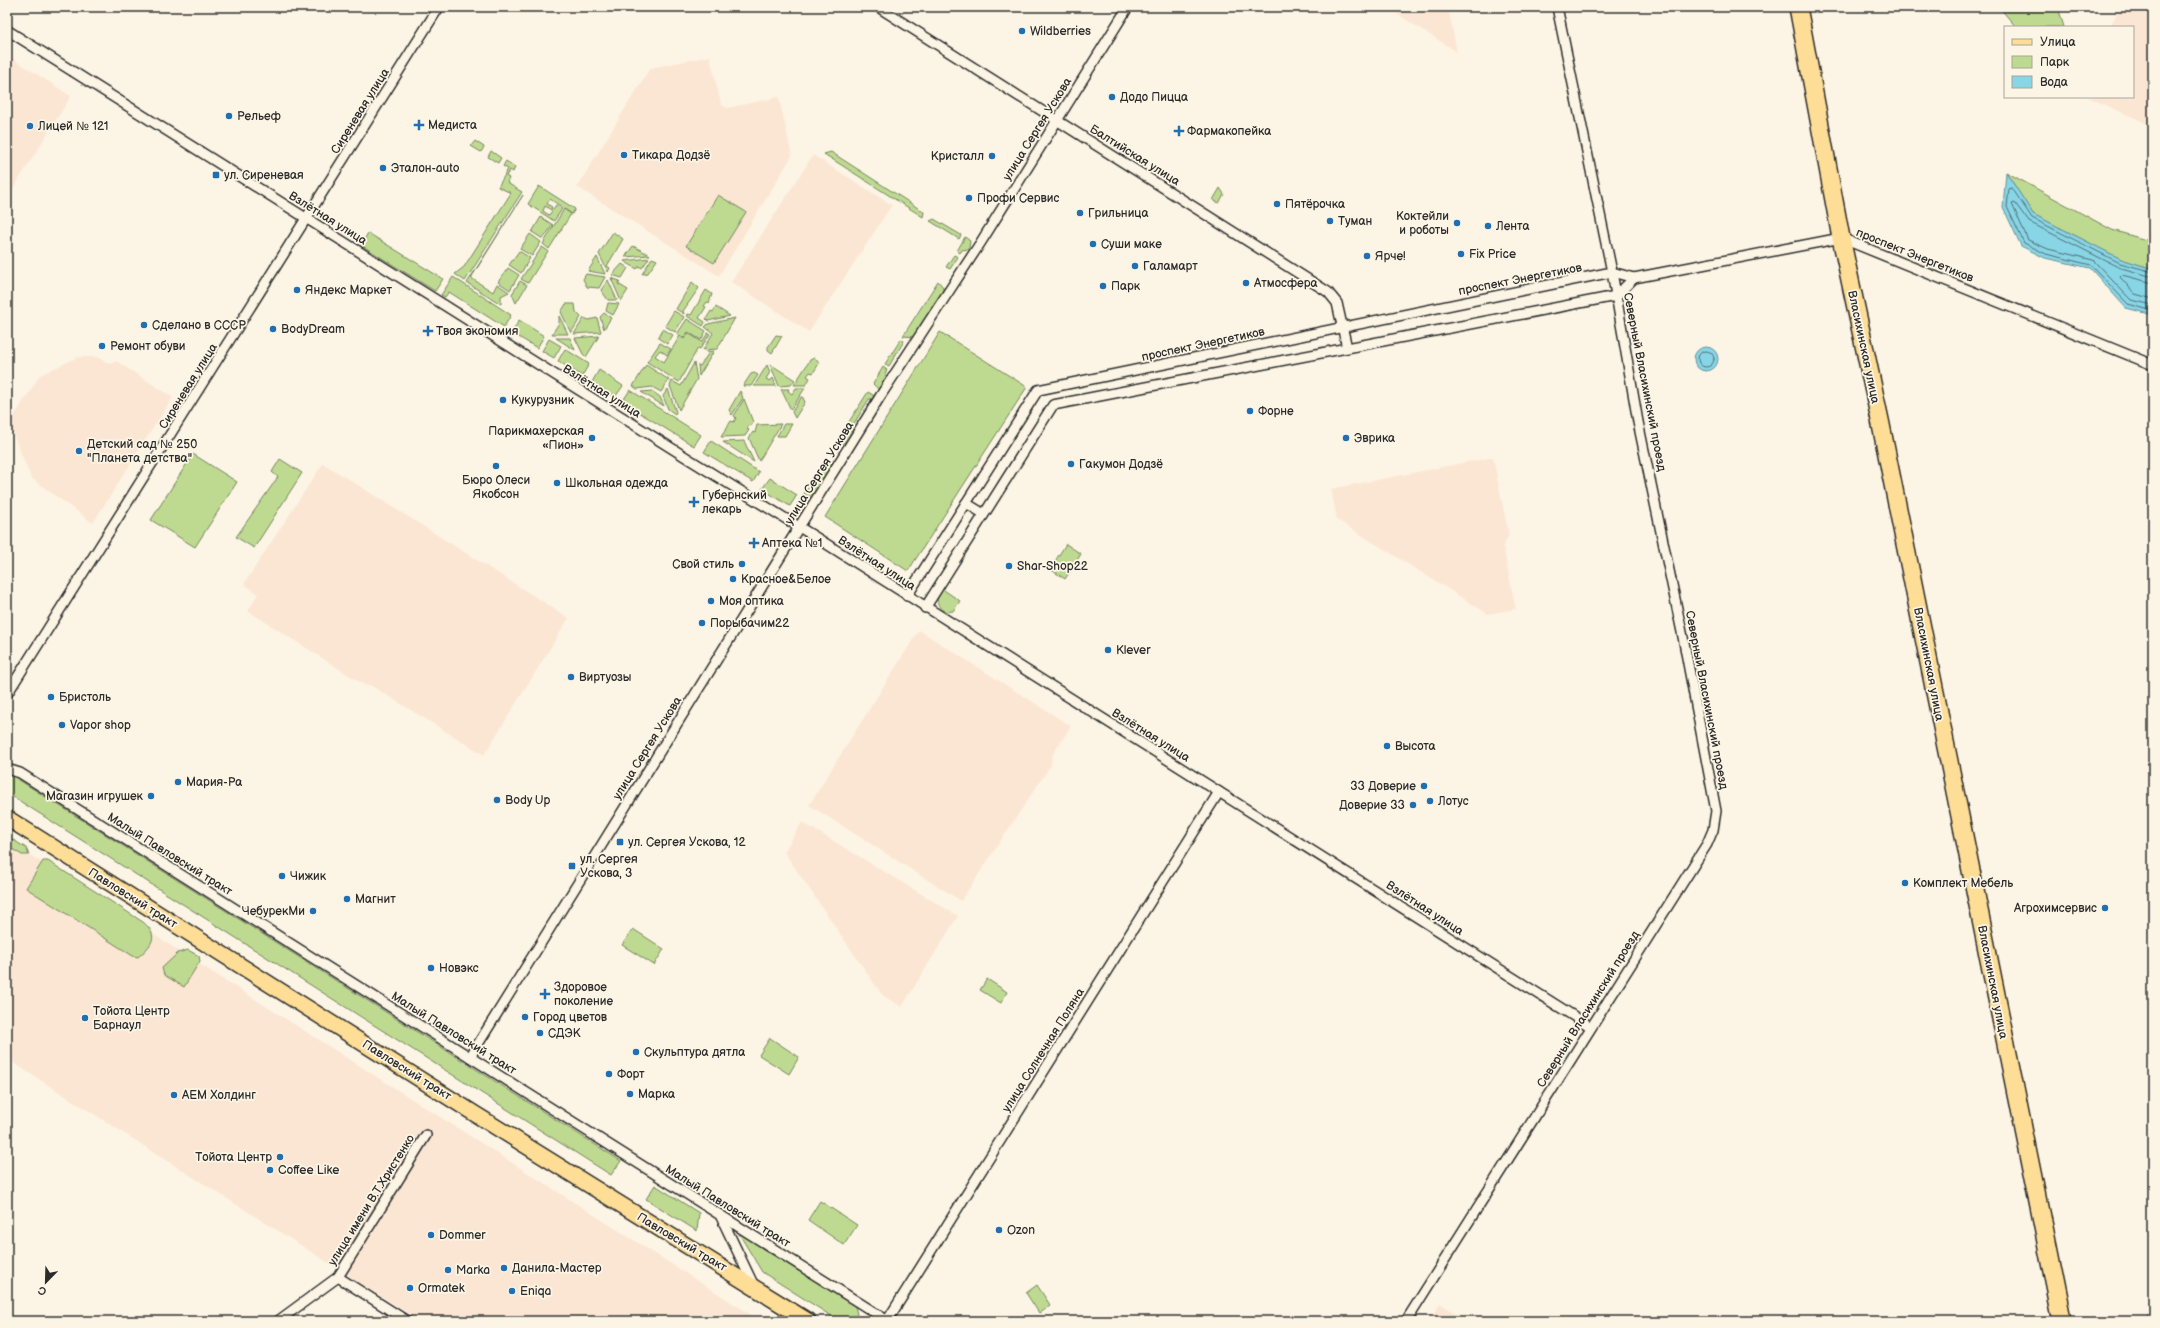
<svg xmlns="http://www.w3.org/2000/svg" width="2160" height="1328" font-family="'Balsamiq Sans',sans-serif">
<style>
.built{fill:#fbe6d3}
.green{fill:#beda91;stroke:#74825e}
.water{fill:#88d5e6;stroke:#63919b}
.lines{fill:none;stroke-linecap:round;stroke-linejoin:round}
.shore{stroke:#506f76;stroke-width:1}
.street-casing{stroke:#2b2b2b;stroke-width:12}
.primary-casing{stroke:#2b2b2b;stroke-width:18}
.highway-casing{stroke:#2b2b2b;stroke-width:20}
.street{stroke:#fcf5e5;stroke-width:9}
.primary{stroke:#fedd96;stroke-width:15}
.highway{stroke:#fedd96;stroke-width:17}
.poi-dot{fill:#1f6fb2;stroke:#fcf5e5;stroke-width:1.5}
.labels{text-anchor:middle;stroke-width:3.5;stroke-linejoin:round;paint-order:stroke}
.poi-label{font-size:12px;fill:#2b2b2b;stroke:#fcf5e5;text-anchor:start}
.street-label{font-size:12px;fill:#2b2b2b;stroke:#fcf5e5}
</style>
<rect width="100%" height="100%" fill="#fcf5e5"/>
<filter id="ink" filterUnits="userSpaceOnUse"><feTurbulence type="fractalNoise" baseFrequency=".025" numOctaves="2"/><feDisplacementMap in="SourceGraphic" scale="8" xChannelSelector="R" yChannelSelector="G"/><feConvolveMatrix kernelMatrix="1 2 1 2 8 2 1 2 1" color-interpolation-filters="sRGB"/></filter>
<g filter="url(#ink)">
<g class="built">
<path d="M1386 7H1448L1457 52Z"/>
<path d="M2120 7H2153V126L2087 97H2133V27H2110Z"/>
<path d="M7 55 71 96 7 199Z"/>
<path d="M710 56 721 104 727 108 779 97 792 156 719 276 577 187 650 68Z"/>
<path d="M813 155 892 205 809 332 731 282Z"/>
<path d="M78 357H97L110 364 116 361 173 397 93 523 31 478 9 424 40 375Z"/>
<path d="M1493 457 1509 535 1503 546 1516 609 1488 614 1337 520 1331 489Z"/>
<path d="M323 463 569 618 484 755 370 685 366 686 248 611 258 594 244 584Z"/>
<path d="M919 630 1071 726 1052 756 1051 765 961 901 809 805Z"/>
<path d="M802 822 958 916 902 1007 882 995 784 852Z"/>
<path d="M7 840 91 895 761 1321H420L7 1059Z"/>
<path d="M1440 1303 1467 1321H1429Z"/>
</g>
<g class="green">
<path d="M1999 7H2058L2064 27H2016Z"/>
<path d="M475 141 484 147 481 152 471 146Z"/>
<path d="M491 151 501 158 498 163 488 157Z"/>
<path d="M831 152 921 210 924 212 923 217 824 154Z"/>
<path d="M506 161 515 167 513 172 510 170 506 176 509 178 507 183 522 192 465 281 455 274 464 267 511 193 498 187 508 169 503 166Z"/>
<path d="M2006 172 2112 230 2153 242V269L2121 259 2033 214Z"/>
<path d="M539 186 575 209 572 214 550 199 547 204 552 207 551 210 545 206 543 211 549 215 556 205 562 209 554 221 528 204Z"/>
<path d="M1220 188 1224 194 1219 203 1213 200Z"/>
<path d="M523 195 471 278 493 292 497 284 509 292 501 296V304L467 283Z"/>
<path d="M718 195 746 212 714 263 686 246Z"/>
<path d="M564 209 571 214 549 249 543 244Z"/>
<path d="M541 217 553 225 543 239 532 232Z"/>
<path d="M934 219 961 235 959 239 930 221Z"/>
<path d="M613 232 623 239 607 266 610 268 608 272 599 254Z"/>
<path d="M368 233 443 279 435 291 361 245Z"/>
<path d="M530 234 541 242 532 256 520 249Z"/>
<path d="M965 237 970 241 969 249 962 250 960 253 957 251Z"/>
<path d="M633 246 650 255 625 257Z"/>
<path d="M542 247 548 251 528 283 521 279Z"/>
<path d="M519 251 530 258 521 273 509 265Z"/>
<path d="M954 255 958 257 950 269 946 267Z"/>
<path d="M597 257 605 274 588 271Z"/>
<path d="M649 258 642 268 639 266 637 269 624 261Z"/>
<path d="M652 258 657 260 648 273 642 274Z"/>
<path d="M622 264 628 268 622 278 612 275Z"/>
<path d="M508 268 519 275 510 290 498 282Z"/>
<path d="M586 274 605 277 599 288 587 287 583 279Z"/>
<path d="M453 277 511 315 504 327 449 292 445 297 441 295Z"/>
<path d="M611 278 620 281 618 284 628 290 621 301Z"/>
<path d="M608 280 617 300H608L601 290Z"/>
<path d="M520 281 527 285 516 303 512 294Z"/>
<path d="M938 281 943 287V292L915 337 903 336Z"/>
<path d="M692 282 699 288 683 311 684 314 676 309Z"/>
<path d="M706 290 712 294 709 303 707 302 704 306 706 307 699 318 705 322 703 326 687 316 688 314 691 315Z"/>
<path d="M608 303 619 304 613 315 606 311Z"/>
<path d="M566 304H575L576 312 581 317 571 333 561 312Z"/>
<path d="M716 307 730 316 708 321 706 319 711 311 713 312Z"/>
<path d="M674 311 684 317 675 332 665 326Z"/>
<path d="M604 313 611 318 604 329 600 317Z"/>
<path d="M559 316 568 334H552L559 323Z"/>
<path d="M584 318 589 320 597 318 601 332 574 334Z"/>
<path d="M735 318 717 349 703 350 713 333 705 327 708 324Z"/>
<path d="M687 319 706 331 701 340 688 332 684 338 677 334Z"/>
<path d="M519 320 544 336 537 348 512 333Z"/>
<path d="M663 329 673 335 667 344 658 338Z"/>
<path d="M940 332 1027 387 908 571 825 517Z"/>
<path d="M688 333 702 342 708 333 710 334 700 349 698 348 679 382 647 362 660 343 671 349 667 355 660 350 655 356 664 362 680 336 684 339Z"/>
<path d="M776 335 782 336 772 353 768 350V347Z"/>
<path d="M599 336 586 357 583 354 575 338Z"/>
<path d="M556 338H570L575 350Z"/>
<path d="M549 339 561 346 554 358 542 351Z"/>
<path d="M901 339 904 341 889 366 885 364Z"/>
<path d="M565 349 589 364 582 376 558 361Z"/>
<path d="M714 351 699 376 698 365 700 366 708 354 706 352Z"/>
<path d="M814 358 820 362 813 373 810 372 807 376 810 378 806 385H794L810 360Z"/>
<path d="M694 363 697 379 679 410 670 386 672 381 681 386Z"/>
<path d="M770 364 795 380 791 385 779 386Z"/>
<path d="M646 365 669 380 661 392 652 387 637 389 633 386Z"/>
<path d="M767 365 770 372 766 379 770 381 773 378 776 386H754Z"/>
<path d="M883 367 887 370 885 373 888 381 884 387 878 389 873 384Z"/>
<path d="M599 370 623 386 615 397 592 382Z"/>
<path d="M754 373 758 375 751 386H743L751 374Z"/>
<path d="M796 388H805L791 410 781 389H789L788 391 792 394Z"/>
<path d="M668 389 676 412 675 414 668 409 663 396Z"/>
<path d="M630 390 701 435 694 446 622 402Z"/>
<path d="M652 391 660 397 664 406 641 392Z"/>
<path d="M740 391 743 398 732 415 729 410Z"/>
<path d="M868 392 873 395 875 399H869L853 425 856 431C854 436 848 438 844 443L838 439Z"/>
<path d="M802 396 805 402 795 418 792 412Z"/>
<path d="M744 399 753 422 751 426 749 425 747 429 749 430 745 436 721 437 731 421 734 422 736 418 734 416Z"/>
<path d="M781 424 759 461 749 438 753 432 755 433 757 425Z"/>
<path d="M784 424H792L785 436H777Z"/>
<path d="M711 441 759 472 753 482 704 452Z"/>
<path d="M744 441 754 462 723 442Z"/>
<path d="M193 454 237 482 195 547 151 520Z"/>
<path d="M826 458 832 463 828 477 813 500 804 494Z"/>
<path d="M280 459 302 473 254 548 236 537 278 477 272 472Z"/>
<path d="M770 478 797 495 790 506 762 489Z"/>
<path d="M801 498 810 504 806 510 801 512 795 509Z"/>
<path d="M1066 544 1081 554 1065 579 1050 569Z"/>
<path d="M941 588 960 601 953 611 945 612C935 605 936 598 941 588Z"/>
<path d="M8 773 621 1161 611 1175 7 793Z"/>
<path d="M7 836 26 848 29 855H22L7 846Z"/>
<path d="M43 861H48L143 922C160 936 152 945 138 957L133 956 26 888Z"/>
<path d="M633 929 664 949 654 965 622 945Z"/>
<path d="M188 950 199 956 200 961 184 987 164 975 162 968 178 953Z"/>
<path d="M987 979 1007 992 1001 1003 980 990Z"/>
<path d="M770 1038 799 1057 789 1074 759 1055Z"/>
<path d="M655 1185 699 1213 697 1231 646 1199Z"/>
<path d="M820 1201 857 1225 844 1245 808 1220Z"/>
<path d="M738 1232 855 1306 857 1314 853 1321H839L762 1272Z"/>
<path d="M1037 1285 1050 1305 1039 1313 1026 1293Z"/>
</g>
<g class="water">
<path d="M2006 172 2033 214 2121 259 2153 269V315L2126 308 2090 268 2045 258 2021 246 2003 207Z"/>
<circle cx="1706" cy="359" r="12"/>
<path d="M2153 1304V1321H2143Z"/>
</g>
<g class="lines">
<g class="shore">
<path d="M2153 272 2120 263 2032 218 2012 188 2009 189 2007 207 2024 243 2046 254 2091 265 2128 304 2153 311"/>
<path d="M2153 277 2118 267 2029 222 2015 203 2012 204 2028 240 2048 249 2093 260 2131 300 2153 305"/>
<path d="M2153 283 2122 275 2120 277 2135 294 2153 299"/>
<circle cx="1706" cy="359" r="8"/>
</g>
<defs>
<g id="street">
<path d="M878 7 1328 292 1337 303 1347 348"/>
<path d="M7 30 692 461 817 538 1591 1027"/>
<path d="M966 503 984 514"/>
<path d="M907 596 1038 390 1612 272 1634 278 1841 238 2153 365"/>
<path d="M925 608 1053 405 1616 296 1634 278"/>
<path d="M7 694 439 7"/>
<path d="M7 769 20 773 888 1321"/>
<path d="M470 1057 881 395 981 242 1128 7"/>
<path d="M721 1217 754 1286"/>
<path d="M338 1277 407 1321"/>
<path d="M278 1321 338 1277 426 1135"/>
<path d="M887 1321 1219 792"/>
<path d="M1406 1321 1707 844 1713 830 1716 811 1683 637 1638 422 1612 272 1557 7"/>
</g>
<path id="primary" d="M7 818 475 1114 808 1321"/>
<path id="highway" d="M1798 7 1841 238 1880 420 2062 1321"/>
</defs>
<use href="#street" class="street-casing"/>
<use href="#primary" class="primary-casing"/>
<use href="#highway" class="highway-casing"/>
<use href="#street" class="street"/>
<use href="#primary" class="primary"/>
<use href="#highway" class="highway"/>
</g>
</g>
<g class="poi-dot">
<circle cx="1022" cy="31" r="4"/>
<circle cx="1112" cy="97" r="4"/>
<circle cx="229" cy="116" r="4"/>
<path d="M417 119h4v4h4v4h-4v4h-4v-4h-4v-4h4z"/>
<circle cx="30" cy="126" r="4"/>
<path d="M1177 125h4v4h4v4h-4v4h-4v-4h-4v-4h4z"/>
<circle cx="624" cy="155" r="4"/>
<circle cx="992" cy="156" r="4"/>
<circle cx="383" cy="168" r="4"/>
<rect x="212" y="171" width="8" height="8" rx="2"/>
<circle cx="969" cy="198" r="4"/>
<circle cx="1277" cy="204" r="4"/>
<circle cx="1080" cy="213" r="4"/>
<circle cx="1330" cy="221" r="4"/>
<circle cx="1457" cy="223" r="4"/>
<circle cx="1488" cy="226" r="4"/>
<circle cx="1093" cy="244" r="4"/>
<circle cx="1461" cy="254" r="4"/>
<circle cx="1367" cy="256" r="4"/>
<circle cx="1135" cy="266" r="4"/>
<circle cx="1246" cy="283" r="4"/>
<circle cx="1103" cy="286" r="4"/>
<circle cx="297" cy="290" r="4"/>
<circle cx="144" cy="325" r="4"/>
<circle cx="273" cy="329" r="4"/>
<path d="M426 325h4v4h4v4h-4v4h-4v-4h-4v-4h4z"/>
<circle cx="102" cy="346" r="4"/>
<circle cx="503" cy="400" r="4"/>
<circle cx="1250" cy="411" r="4"/>
<circle cx="592" cy="438" r="4"/>
<circle cx="1346" cy="438" r="4"/>
<circle cx="79" cy="451" r="4"/>
<circle cx="1071" cy="464" r="4"/>
<circle cx="496" cy="466" r="4"/>
<circle cx="557" cy="483" r="4"/>
<path d="M692 496h4v4h4v4h-4v4h-4v-4h-4v-4h4z"/>
<path d="M752 537h4v4h4v4h-4v4h-4v-4h-4v-4h4z"/>
<circle cx="742" cy="564" r="4"/>
<circle cx="1009" cy="566" r="4"/>
<circle cx="733" cy="579" r="4"/>
<circle cx="711" cy="601" r="4"/>
<circle cx="702" cy="623" r="4"/>
<circle cx="1108" cy="650" r="4"/>
<circle cx="571" cy="677" r="4"/>
<circle cx="51" cy="697" r="4"/>
<circle cx="62" cy="725" r="4"/>
<circle cx="1387" cy="746" r="4"/>
<circle cx="178" cy="782" r="4"/>
<circle cx="1424" cy="786" r="4"/>
<circle cx="151" cy="796" r="4"/>
<circle cx="497" cy="800" r="4"/>
<circle cx="1430" cy="801" r="4"/>
<circle cx="1413" cy="805" r="4"/>
<rect x="616" y="838" width="8" height="8" rx="2"/>
<rect x="568" y="862" width="8" height="8" rx="2"/>
<circle cx="282" cy="876" r="4"/>
<circle cx="1905" cy="883" r="4"/>
<circle cx="347" cy="899" r="4"/>
<circle cx="2105" cy="908" r="4"/>
<circle cx="313" cy="911" r="4"/>
<circle cx="431" cy="968" r="4"/>
<path d="M543 988h4v4h4v4h-4v4h-4v-4h-4v-4h4z"/>
<circle cx="525" cy="1017" r="4"/>
<circle cx="85" cy="1018" r="4"/>
<circle cx="540" cy="1033" r="4"/>
<circle cx="636" cy="1052" r="4"/>
<circle cx="609" cy="1074" r="4"/>
<circle cx="630" cy="1094" r="4"/>
<circle cx="174" cy="1095" r="4"/>
<circle cx="280" cy="1157" r="4"/>
<circle cx="270" cy="1170" r="4"/>
<circle cx="999" cy="1230" r="4"/>
<circle cx="431" cy="1235" r="4"/>
<circle cx="504" cy="1268" r="4"/>
<circle cx="448" cy="1270" r="4"/>
<circle cx="410" cy="1288" r="4"/>
<circle cx="512" cy="1291" r="4"/>
</g>
<g class="labels">
<g class="poi-label">
<text x="1030" y="35">Wildberries</text>
<text x="1120" y="101">Додо Пицца</text>
<text x="237" y="120">Рельеф</text>
<text x="428" y="129">Медиста</text>
<text x="38" y="130">Лицей № 121</text>
<text x="1187" y="135">Фармакопейка</text>
<text x="632" y="159">Тикара Додзё</text>
<text x="984" y="160" text-anchor="end">Кристалл</text>
<text x="391" y="172">Эталон-auto</text>
<text x="224" y="179">ул. Сиреневая</text>
<text x="977" y="202">Профи Сервис</text>
<text x="1285" y="208">Пятёрочка</text>
<text x="1088" y="217">Грильница</text>
<text x="1449" y="220" text-anchor="end">Коктейли<tspan x="1449" dy="14">и роботы</tspan></text>
<text x="1338" y="225">Туман</text>
<text x="1496" y="230">Лента</text>
<text x="1101" y="248">Суши маке</text>
<text x="1469" y="258">Fix Price</text>
<text x="1375" y="260">Ярче!</text>
<text x="1143" y="270">Галамарт</text>
<text x="1254" y="287">Атмосфера</text>
<text x="1111" y="290">Парк</text>
<text x="305" y="294">Яндекс Маркет</text>
<text x="152" y="329">Сделано в СССР</text>
<text x="281" y="333">BodyDream</text>
<text x="436" y="335">Твоя экономия</text>
<text x="110" y="350">Ремонт обуви</text>
<text x="511" y="404">Кукурузник</text>
<text x="1258" y="415">Форне</text>
<text x="584" y="435" text-anchor="end">Парикмахерская<tspan x="584" dy="14">«Пион»</tspan></text>
<text x="1354" y="442">Эврика</text>
<text x="87" y="448">Детский сад № 250<tspan x="87" dy="14">"Планета детства"</tspan></text>
<text x="1079" y="468">Гакумон Додзё</text>
<text x="496" y="484" text-anchor="middle">Бюро Олеси<tspan x="496" dy="14">Якобсон</tspan></text>
<text x="565" y="487">Школьная одежда</text>
<text x="702" y="499">Губернский<tspan x="702" dy="14">лекарь</tspan></text>
<text x="762" y="547">Аптека №1</text>
<text x="734" y="568" text-anchor="end">Свой стиль</text>
<text x="1017" y="570">Shar-Shop22</text>
<text x="741" y="583">Красное&amp;Белое</text>
<text x="719" y="605">Моя оптика</text>
<text x="710" y="627">Порыбачим22</text>
<text x="1116" y="654">Klever</text>
<text x="579" y="681">Виртуозы</text>
<text x="59" y="701">Бристоль</text>
<text x="70" y="729">Vapor shop</text>
<text x="1395" y="750">Высота</text>
<text x="186" y="786">Мария-Ра</text>
<text x="1416" y="790" text-anchor="end">33 Доверие</text>
<text x="143" y="800" text-anchor="end">Магазин игрушек</text>
<text x="505" y="804">Body Up</text>
<text x="1438" y="805">Лотус</text>
<text x="1405" y="809" text-anchor="end">Доверие 33</text>
<text x="628" y="846">ул. Сергея Ускова, 12</text>
<text x="580" y="863">ул. Сергея<tspan x="580" dy="14">Ускова, 3</tspan></text>
<text x="290" y="880">Чижик</text>
<text x="1913" y="887">Комплект Мебель</text>
<text x="355" y="903">Магнит</text>
<text x="2097" y="912" text-anchor="end">Агрохимсервис</text>
<text x="305" y="915" text-anchor="end">ЧебурекМи</text>
<text x="439" y="972">Новэкс</text>
<text x="554" y="991">Здоровое<tspan x="554" dy="14">поколение</tspan></text>
<text x="93" y="1015">Тойота Центр<tspan x="93" dy="14">Барнаул</tspan></text>
<text x="533" y="1021">Город цветов</text>
<text x="548" y="1037">СДЭК</text>
<text x="644" y="1056">Скульптура дятла</text>
<text x="617" y="1078">Форт</text>
<text x="638" y="1098">Марка</text>
<text x="182" y="1099">АЕМ Холдинг</text>
<text x="272" y="1161" text-anchor="end">Тойота Центр</text>
<text x="278" y="1174">Coffee Like</text>
<text x="1007" y="1234">Ozon</text>
<text x="439" y="1239">Dommer</text>
<text x="512" y="1272">Данила-Мастер</text>
<text x="456" y="1274">Marka</text>
<text x="418" y="1292">Ormatek</text>
<text x="520" y="1295">Eniqa</text>
</g>
<g class="street-label">
<text transform="translate(360 111) rotate(-58)" y="4">Сиреневая улица</text>
<text transform="translate(1037 129) rotate(-58)" y="4">улица Сергея Ускова</text>
<text transform="translate(1135 155) rotate(32)" y="4">Балтийская улица</text>
<text transform="translate(328 218) rotate(32)" y="4">Взлётная улица</text>
<text transform="translate(1915 255) rotate(22)" y="4">проспект Энергетиков</text>
<text transform="translate(1520 279) rotate(-11)" y="4">проспект Энергетиков</text>
<text transform="translate(1203 344) rotate(-12)" y="4">проспект Энергетиков</text>
<text transform="translate(1864 347) rotate(78)" y="4">Власихинская улица</text>
<text transform="translate(1645 382) rotate(79)" y="4">Северный Власихинский проезд</text>
<text transform="translate(188 386) rotate(-58)" y="4">Сиреневая улица</text>
<text transform="translate(602 391) rotate(32)" y="4">Взлётная улица</text>
<text transform="translate(819 473) rotate(-58)" y="4">улица Сергея Ускова</text>
<text transform="translate(877 563) rotate(33)" y="4">Взлётная улица</text>
<text transform="translate(1929 664) rotate(79)" y="4">Власихинская улица</text>
<text transform="translate(1707 700) rotate(79)" y="4">Северный Власихинский проезд</text>
<text transform="translate(1151 735) rotate(32)" y="4">Взлётная улица</text>
<text transform="translate(647 748) rotate(-58)" y="4">улица Сергея Ускова</text>
<text transform="translate(170 854) rotate(32)" y="4">Малый Павловский тракт</text>
<text transform="translate(133 898) rotate(32)" y="4">Павловский тракт</text>
<text transform="translate(1425 908) rotate(33)" y="4">Взлётная улица</text>
<text transform="translate(1993 982) rotate(79)" y="4">Власихинская улица</text>
<text transform="translate(1588 1009) rotate(-58)" y="4">Северный Власихинский проезд</text>
<text transform="translate(454 1033) rotate(32)" y="4">Малый Павловский тракт</text>
<text transform="translate(1043 1050) rotate(-58)" y="4">улица Солнечная Поляна</text>
<text transform="translate(407 1070) rotate(32)" y="4">Павловский тракт</text>
<text transform="translate(371 1200) rotate(-58)" y="4">улица имени В.Т.Христенко</text>
<text transform="translate(728 1206) rotate(32)" y="4">Малый Павловский тракт</text>
<text transform="translate(682 1242) rotate(31)" y="4">Павловский тракт</text>
</g>
</g>
<rect width="2160" height="1328" fill="none" stroke="#fcf5e5" stroke-width="24"/>
<rect x="12" y="12" width="2136" height="1304" fill="none" stroke="#2b2b2b" stroke-width="1.5" filter="url(#ink)"/>
<rect x="2004" y="26" width="130" height="72" fill="#fcf5e5" stroke="#a8a49b"/>
<rect x="2012" y="39" width="20" height="6" fill="#fedd96" stroke="#a8a49b"/>
<text x="2040" y="46" font-size="12" fill="#2b2b2b">Улица</text>
<rect x="2012" y="56" width="20" height="12" fill="#beda91" stroke="#a8a49b"/>
<text x="2040" y="66" font-size="12" fill="#2b2b2b">Парк</text>
<rect x="2012" y="76" width="20" height="12" fill="#88d5e6" stroke="#a8a49b"/>
<text x="2040" y="86" font-size="12" fill="#2b2b2b">Вода</text>
<g transform="translate(46 1282) rotate(203)" stroke="#fcf5e5" stroke-width="3" paint-order="stroke">
<path d="M0-3L7 15L0 10L-7 15Z" fill="#2b2b2b"/>
<text y="-6" font-size="11" font-weight="bold" text-anchor="middle" fill="#2b2b2b">С</text>
</g>
</svg>
